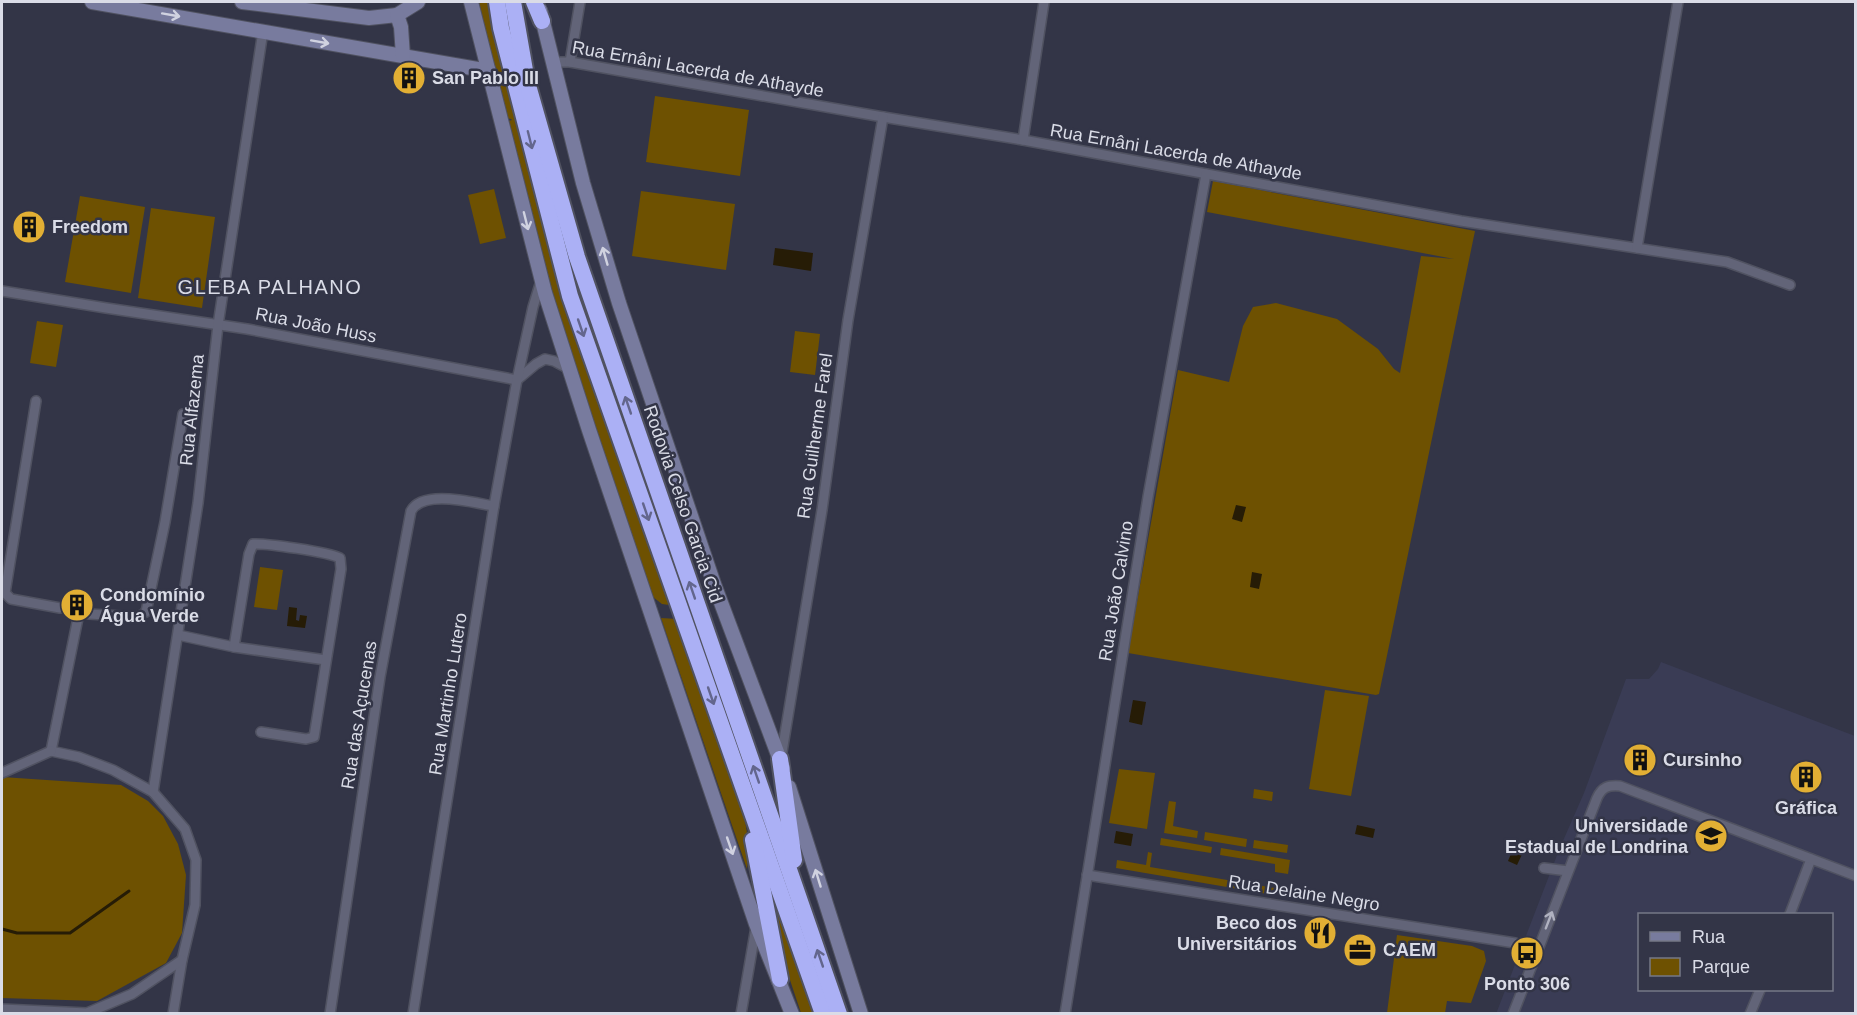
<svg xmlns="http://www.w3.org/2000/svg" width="1857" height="1015" font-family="Helvetica,sans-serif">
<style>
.built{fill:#3a3c55;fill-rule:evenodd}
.green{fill:#6e5101}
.water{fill:#261c06}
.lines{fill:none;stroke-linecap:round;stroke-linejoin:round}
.stream{stroke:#261c06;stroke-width:3}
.street-casing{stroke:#505261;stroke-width:12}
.secondary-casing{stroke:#505261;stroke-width:16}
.highway-casing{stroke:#505261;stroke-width:20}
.street{stroke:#626478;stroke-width:9}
.secondary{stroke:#787b9e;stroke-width:14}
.highway{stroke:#abb0f5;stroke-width:16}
.oneway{stroke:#d0d2e0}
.oneway2{stroke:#63668d}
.oneway3{stroke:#b0b2c0}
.labels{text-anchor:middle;stroke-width:5;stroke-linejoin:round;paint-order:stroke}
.street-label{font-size:18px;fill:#dadce7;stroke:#333547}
.poi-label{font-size:18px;font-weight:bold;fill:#dadce7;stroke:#333547;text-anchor:start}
.neighbourhood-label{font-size:20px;letter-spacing:1.5px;fill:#dadce7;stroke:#333547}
</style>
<rect width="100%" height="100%" fill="#333547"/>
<path class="built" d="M1661 662 1855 736V1013L1496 1014 1559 850 1584 793 1626 679H1649L1658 669ZM1640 914H1832V990H1640Z"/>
<g class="green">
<path d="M479 2H493L531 164 672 602 669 605 662 604 653 597 580 386 537 244 508 121 512 120 511 119 505 118Z"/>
<path d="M655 96 749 110 740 176 646 162Z"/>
<path d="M1213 181 1475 231 1379 694 1376 695 1128 653 1178 370 1229 382 1243 326 1253 307 1276 303 1337 319 1378 349 1394 369 1400 373 1421 256 1454 259 1207 212Z"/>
<path d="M494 189 506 238 480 244 468 195Z"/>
<path d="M641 191 735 204 726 270 632 256Z"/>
<path d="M80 196 145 207 131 293 65 282Z"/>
<path d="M151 208 215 217 202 308 138 298Z"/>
<path d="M37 321 63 325 56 367 30 363Z"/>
<path d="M795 331 820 334 815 375 790 372Z"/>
<path d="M260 567 283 570 277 610 254 607Z"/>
<path d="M661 618 678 619 742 807C747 828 750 847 747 869Z"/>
<path d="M1325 690 1369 696 1351 796 1309 789Z"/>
<path d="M1119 769 1155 773 1147 829 1109 823Z"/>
<path d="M2 777 121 785 148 801 163 816 178 844 186 875 182 933 166 963 97 1001 2 998Z"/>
<path d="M1254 789 1273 792 1272 801 1253 798Z"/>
<path d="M1169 801 1176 802 1173 826 1198 831 1197 838 1164 833Z"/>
<path d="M1205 832 1247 839 1246 847 1204 840Z"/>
<path d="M1161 838 1212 847 1211 853 1160 845Z"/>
<path d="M1254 840 1288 845 1287 853 1253 848Z"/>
<path d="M1221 848 1290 860 1288 874 1275 872V864L1220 855Z"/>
<path d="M759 850 816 1013H801L778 944Z"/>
<path d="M1148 852 1152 853 1150 867 1275 888 1274 895 1116 868 1117 860 1146 865Z"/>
<path d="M1397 935 1472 946 1484 951 1486 961 1471 1003 1447 1001 1445 1013H1387Z"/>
</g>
<g class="water">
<path d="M775 248 813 253 811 271 773 265Z"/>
<path d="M1236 505 1246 507 1242 522 1232 519Z"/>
<path d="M1252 572 1262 574 1259 589 1250 587Z"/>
<path d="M289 607 297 608 296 620 299 621 300 615 307 616 305 628 287 626Z"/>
<path d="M1133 700 1146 702 1142 725 1129 722Z"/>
<path d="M1357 825 1375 829 1373 838 1355 834Z"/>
<path d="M1116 831 1133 834 1131 846 1114 843Z"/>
<path d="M1515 844 1525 848 1517 865 1508 861Z"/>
</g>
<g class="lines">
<path class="stream" d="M2 929 17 933H70L129 891"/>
<defs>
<g id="street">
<path d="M554 62H570L883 117 1023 140 1461 221 1727 262 1790 285"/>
<path d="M570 62 580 2"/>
<path d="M1023 140 1044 2"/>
<path d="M1637 248 1678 2"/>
<path d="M2 291 106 308 247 329 517 380"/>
<path d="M517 380 536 364 545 359 554 361 569 369"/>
<path d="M36 401 5 593 11 599 60 608"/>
<path d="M89 614 138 617 146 612 165 522 183 414"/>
<path d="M178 635 234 647 326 660"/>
<path d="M234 647 249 554 253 544C266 543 328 552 340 558L341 569 314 737 306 739 261 732"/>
<path d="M51 751 79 757 113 770 153 792 185 829 196 860 195 905 182 960 173 1014"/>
<path d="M51 751 79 613"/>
<path d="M781 758 822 510 848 320 883 117"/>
<path d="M2 773 51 751"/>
<path d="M153 792 198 503 218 325 263 31"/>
<path d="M1544 868 1568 871"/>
<path d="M1087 875 1515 943"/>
<path d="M1790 914 1811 859"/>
<path d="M2 1009 87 1013 132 994 182 960"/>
<path d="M330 1014 380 677 411 511C423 489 474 503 494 506"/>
<path d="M413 1014 494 506 517 380 533 307 541 281"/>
<path d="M741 1014 756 927"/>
<path d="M1065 1014 1148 497 1206 174"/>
<path d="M1513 1014 1597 798C1602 787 1608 785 1620 786L1856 876"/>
<path d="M1750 1014 1760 990"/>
</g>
<g id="secondary">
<path d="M92 2 489 71"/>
<path d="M242 2 369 18 397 15 418 2"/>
<path d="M471 2 545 293 589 430 756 924 792 1014"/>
<path d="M540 10 583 183 619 303 714 584 783 768"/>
<path d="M397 15 401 27 403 56"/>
<path d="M789 787 861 1014"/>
</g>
<g id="highway">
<path d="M497 2 501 28 570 296 823 1014"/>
<path d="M513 2 527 82 577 257 839 1014"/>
<path d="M534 2 542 21"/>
<path d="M780 759 794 860"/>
<path d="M753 840 780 979"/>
</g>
</defs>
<use href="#street" class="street-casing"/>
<use href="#secondary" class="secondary-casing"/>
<use href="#highway" class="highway-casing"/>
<use href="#street" class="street"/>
<use href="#secondary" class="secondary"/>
<use href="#highway" class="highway"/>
</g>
<defs><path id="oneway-shaft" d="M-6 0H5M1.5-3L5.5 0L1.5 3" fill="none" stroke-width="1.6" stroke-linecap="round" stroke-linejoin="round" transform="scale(1.5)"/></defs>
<g class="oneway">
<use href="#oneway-shaft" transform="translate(171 15) rotate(10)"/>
<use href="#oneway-shaft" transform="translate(320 42) rotate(10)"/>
<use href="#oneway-shaft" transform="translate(526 221) rotate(76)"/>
<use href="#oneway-shaft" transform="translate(605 256) rotate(-106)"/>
<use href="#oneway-shaft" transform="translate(730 846) rotate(71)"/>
<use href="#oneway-shaft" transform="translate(818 878) rotate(-107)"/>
</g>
<g class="oneway2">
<use href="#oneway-shaft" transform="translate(530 140) rotate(76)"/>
<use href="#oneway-shaft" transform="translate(581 328) rotate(71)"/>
<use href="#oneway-shaft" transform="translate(628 405) rotate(-109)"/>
<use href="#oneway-shaft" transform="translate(646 512) rotate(71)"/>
<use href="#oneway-shaft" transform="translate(692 590) rotate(-109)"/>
<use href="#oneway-shaft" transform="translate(711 696) rotate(71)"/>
<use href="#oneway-shaft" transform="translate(756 774) rotate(-109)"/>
<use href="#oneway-shaft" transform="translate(820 958) rotate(-109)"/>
</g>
<use class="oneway3" href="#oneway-shaft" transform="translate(1549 920) rotate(-69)"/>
<defs>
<symbol id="building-disc" viewBox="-11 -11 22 22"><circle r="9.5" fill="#e2af34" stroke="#333547"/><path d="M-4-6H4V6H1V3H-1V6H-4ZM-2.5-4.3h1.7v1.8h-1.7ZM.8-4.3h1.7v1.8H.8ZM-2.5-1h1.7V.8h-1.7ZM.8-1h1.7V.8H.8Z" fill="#111"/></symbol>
<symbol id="university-disc" viewBox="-11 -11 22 22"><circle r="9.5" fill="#e2af34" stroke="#333547"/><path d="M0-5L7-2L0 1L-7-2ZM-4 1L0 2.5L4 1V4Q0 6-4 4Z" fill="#111"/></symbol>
<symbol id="restaurant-disc" viewBox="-11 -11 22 22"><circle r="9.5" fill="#e2af34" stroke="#333547"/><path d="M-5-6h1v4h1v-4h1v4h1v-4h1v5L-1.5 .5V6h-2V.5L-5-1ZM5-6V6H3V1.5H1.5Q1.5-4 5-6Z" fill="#111"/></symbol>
<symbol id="office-disc" viewBox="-11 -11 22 22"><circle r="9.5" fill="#e2af34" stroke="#333547"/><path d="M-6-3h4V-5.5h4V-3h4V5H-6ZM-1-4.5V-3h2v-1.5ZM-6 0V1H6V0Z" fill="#111"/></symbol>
<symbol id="bus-disc" viewBox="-11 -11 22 22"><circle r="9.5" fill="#e2af34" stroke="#333547"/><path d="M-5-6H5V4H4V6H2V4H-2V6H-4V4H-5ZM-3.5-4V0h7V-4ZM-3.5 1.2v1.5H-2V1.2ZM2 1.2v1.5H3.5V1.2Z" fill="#111"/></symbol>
</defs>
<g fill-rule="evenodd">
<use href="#building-disc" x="390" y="59" width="38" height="38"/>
<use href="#building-disc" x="10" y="208" width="38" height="38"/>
<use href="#building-disc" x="58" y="586" width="38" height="38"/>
<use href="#building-disc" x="1621" y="741" width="38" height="38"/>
<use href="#building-disc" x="1787" y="758" width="38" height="38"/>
<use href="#university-disc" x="1692" y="817" width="38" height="38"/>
<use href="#restaurant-disc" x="1301" y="914" width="38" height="38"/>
<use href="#office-disc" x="1341" y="931" width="38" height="38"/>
<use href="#bus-disc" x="1508" y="934" width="38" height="38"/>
</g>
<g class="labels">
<g class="street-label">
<text transform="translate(698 69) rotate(10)" y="6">Rua Ernâni Lacerda de Athayde</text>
<text transform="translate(1176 152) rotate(10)" y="6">Rua Ernâni Lacerda de Athayde</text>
<text transform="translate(316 325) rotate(11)" y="6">Rua João Huss</text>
<text transform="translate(192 410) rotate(-84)" y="6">Rua Alfazema</text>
<text transform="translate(815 436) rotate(-82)" y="6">Rua Guilherme Farel</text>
<text transform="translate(683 504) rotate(71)" y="6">Rodovia Celso Garcia Cid</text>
<text transform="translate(1116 591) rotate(-81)" y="6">Rua João Calvino</text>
<text transform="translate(448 694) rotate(-81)" y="6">Rua Martinho Lutero</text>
<text transform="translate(359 715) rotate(-81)" y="6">Rua das Açucenas</text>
<text transform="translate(1304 893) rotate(9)" y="6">Rua Delaine Negro</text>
</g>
<g class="poi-label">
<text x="432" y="84">San Pablo III</text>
<text x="52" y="233">Freedom</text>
<text x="100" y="601">Condomínio<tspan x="100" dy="21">Água Verde</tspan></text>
<text x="1663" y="766">Cursinho</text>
<text x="1806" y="814" text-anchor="middle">Gráfica</text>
<text x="1688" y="832" text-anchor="end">Universidade<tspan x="1688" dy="21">Estadual de Londrina</tspan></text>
<text x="1297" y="929" text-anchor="end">Beco dos<tspan x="1297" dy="21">Universitários</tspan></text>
<text x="1383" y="956">CAEM</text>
<text x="1527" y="990" text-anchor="middle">Ponto 306</text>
</g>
<g class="neighbourhood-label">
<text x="270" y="294">GLEBA PALHANO</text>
</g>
</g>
<rect width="1857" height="1015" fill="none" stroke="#dadce7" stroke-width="6"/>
<rect x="1638" y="913" width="195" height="78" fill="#333547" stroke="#767887" stroke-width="1.5"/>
<rect x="1650" y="932" width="30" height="9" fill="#787b9e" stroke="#767887" stroke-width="1.5"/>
<text x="1692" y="943" font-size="18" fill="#dadce7">Rua</text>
<rect x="1650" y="958" width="30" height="18" fill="#6e5101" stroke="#767887" stroke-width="1.5"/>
<text x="1692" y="973" font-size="18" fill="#dadce7">Parque</text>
</svg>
